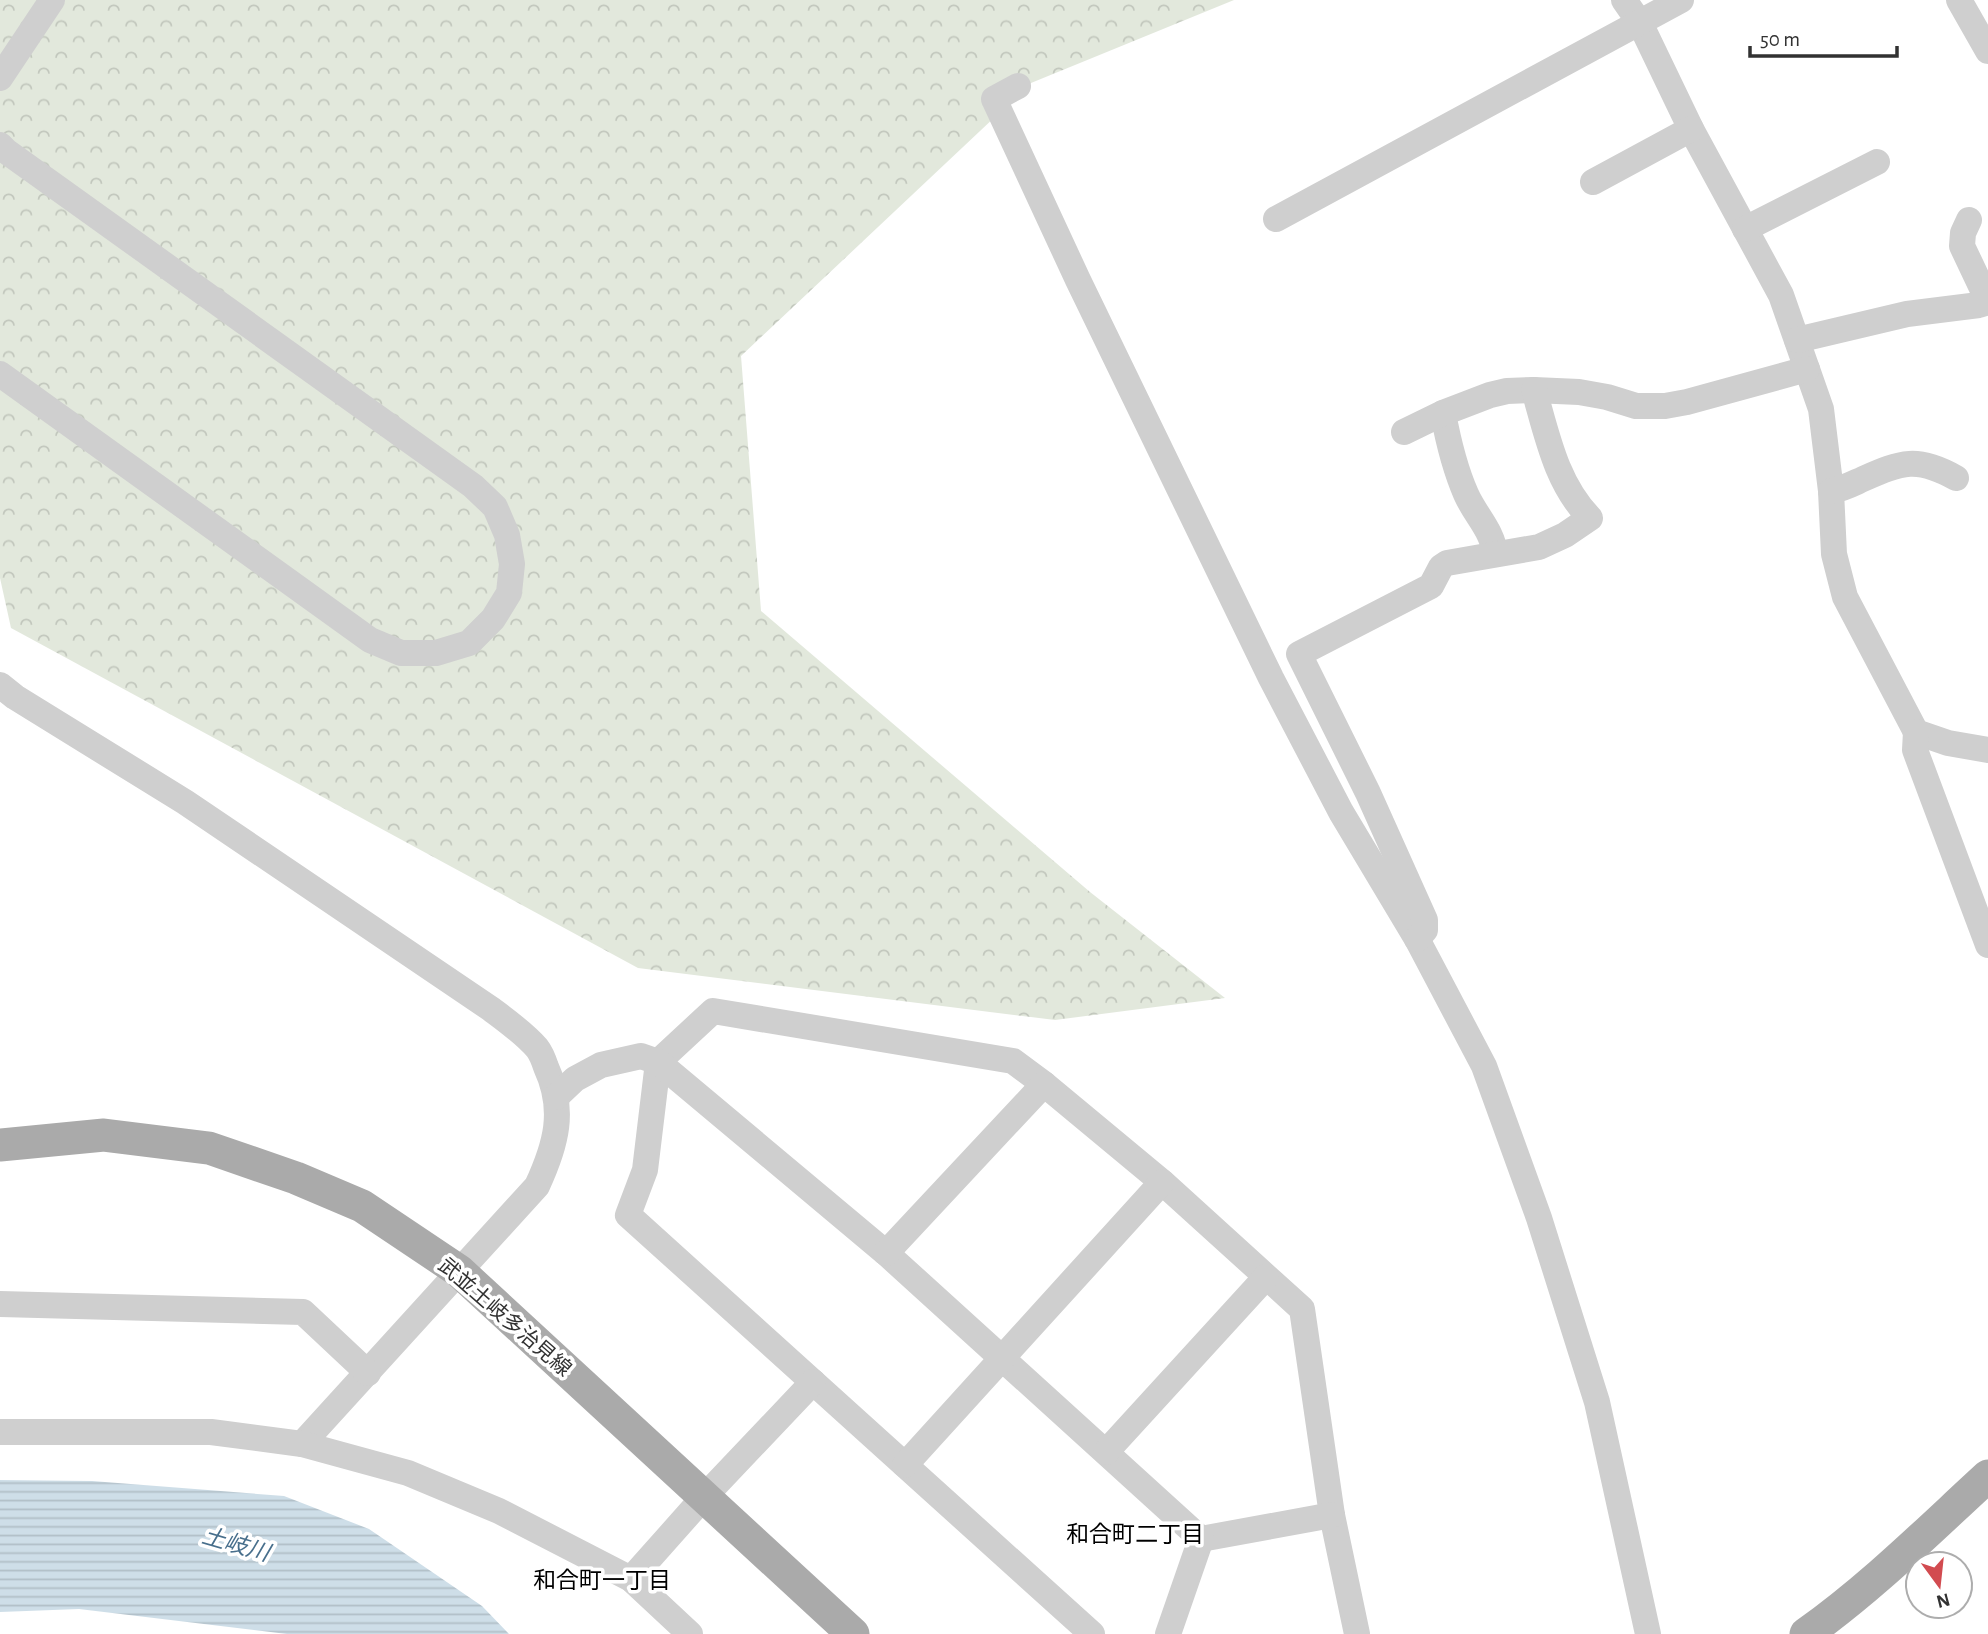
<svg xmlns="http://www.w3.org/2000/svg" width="1988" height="1634" font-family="'Alegreya Sans','Noto Sans JP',sans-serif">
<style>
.forest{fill:url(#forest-crowns)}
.water{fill:url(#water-rules)}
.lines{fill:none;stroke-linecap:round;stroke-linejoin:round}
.minor{stroke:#cfcfcf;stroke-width:26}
.major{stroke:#aaa;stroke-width:33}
.labels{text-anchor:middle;stroke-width:7;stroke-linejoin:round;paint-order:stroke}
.street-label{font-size:21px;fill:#323232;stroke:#fff}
.neighbourhood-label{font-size:23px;fill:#000;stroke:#fff}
.water-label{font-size:23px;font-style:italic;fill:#486f8c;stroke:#fff}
</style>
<defs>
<pattern id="forest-crowns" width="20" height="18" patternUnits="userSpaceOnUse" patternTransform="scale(1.75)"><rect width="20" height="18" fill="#e2e8dc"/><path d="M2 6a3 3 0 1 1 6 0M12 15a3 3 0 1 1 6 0" fill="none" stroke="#c2c7bd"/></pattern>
<pattern id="water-rules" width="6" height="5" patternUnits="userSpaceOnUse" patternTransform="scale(1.75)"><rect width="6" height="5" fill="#cedee8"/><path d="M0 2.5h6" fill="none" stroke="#b1bfc7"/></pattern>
</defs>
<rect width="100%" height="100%" fill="#fff"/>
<path class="forest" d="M0 0H1234L1031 83 741 356 761 611 1090 892 1225 998 1055 1020 638 968 11 628 0 578Z"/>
<path class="water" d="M0 1480 92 1481 284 1496 369 1529 482 1606 509 1634H287L79 1609 0 1612Z"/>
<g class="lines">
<g class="minor">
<path d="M1624 0 1640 23 1691 129 1781 295 1821 409 1831 491 1834 554 1845 597 1916 732 1948 743 1988 750"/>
<path d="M1959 0 1988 51"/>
<path d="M0 78 52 0"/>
<path d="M1018 86 994 99 1078 280 1271 678 1341 812 1417 939 1484 1066 1539 1218 1597 1402 1648 1634"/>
<path d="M0 145 6 151 473 486 495 507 507 535 512 564 509 593 493 619 469 643 436 653H401L370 640 0 374"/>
<path d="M1593 182 1691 129"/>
<path d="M1276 219 1681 0"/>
<path d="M1969 220 1963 233 1962 246 1988 301"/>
<path d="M1745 229 1877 162"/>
<path d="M1797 340 1907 314 1979 305 1988 302"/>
<path d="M1443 413C1448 440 1455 469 1466 494 1475 515 1493 531 1495 554"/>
<path d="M1404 432 1443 413 1490 395 1507 391 1534 390 1579 392 1607 397 1636 406H1665L1687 402 1807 369"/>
<path d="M1831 491C1843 489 1852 484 1863 479 1902 462 1917 456 1956 478"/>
<path d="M0 685 15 697 185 802 491 1009C507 1021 524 1033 537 1048 541 1053 544 1061 546 1067 566 1110 556 1145 537 1186L302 1444"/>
<path d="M1916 732 1915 750 1988 945"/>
<path d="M1417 939 1425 930V920L1368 793 1299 654 1431 586 1441 567 1447 563 1539 547 1565 535 1590 518C1556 483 1547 435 1534 390"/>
<path d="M1044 1084 1013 1061 713 1011 658 1062 645 1170 628 1215 1092 1634"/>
<path d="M556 1097 575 1079 601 1065 641 1056 658 1062 886 1253 1201 1539"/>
<path d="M886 1253 1044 1084 1162 1182 1302 1309 1332 1515 1357 1634"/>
<path d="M0 1304 303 1312 368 1373"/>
<path d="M0 1432H211L302 1444 408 1473 499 1511 631 1579 690 1634"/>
<path d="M1106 1452 1266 1277"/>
<path d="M905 1465 1162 1182"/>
<path d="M1201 1539 1332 1515"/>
<path d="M631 1579 703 1498 813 1382"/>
<path d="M1168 1634 1201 1539"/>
</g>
<g class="major">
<path d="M0 1145 104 1135 209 1148 296 1178 362 1206 459 1271 853 1634"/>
<path d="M1806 1634C1871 1588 1929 1530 1988 1476"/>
</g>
</g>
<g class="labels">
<g class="street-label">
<text transform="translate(505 1317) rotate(41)" y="7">武並土岐多治見線</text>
</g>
<g class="neighbourhood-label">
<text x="1135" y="1542">和合町二丁目</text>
<text x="602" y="1588">和合町一丁目</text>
</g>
<g class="water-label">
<text transform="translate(236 1544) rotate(16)" y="8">土岐川</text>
</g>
</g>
<g transform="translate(1939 1585) rotate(165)"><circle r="33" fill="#ffffff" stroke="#adadad" stroke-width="2"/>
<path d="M0-5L12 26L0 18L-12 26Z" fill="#d24b50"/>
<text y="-10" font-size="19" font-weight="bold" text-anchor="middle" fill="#323232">N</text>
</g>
<path d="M1750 46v10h147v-10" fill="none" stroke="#323232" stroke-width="3.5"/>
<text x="1760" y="46" font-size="21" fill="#323232" stroke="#ffffff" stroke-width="5" paint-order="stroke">50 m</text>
</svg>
